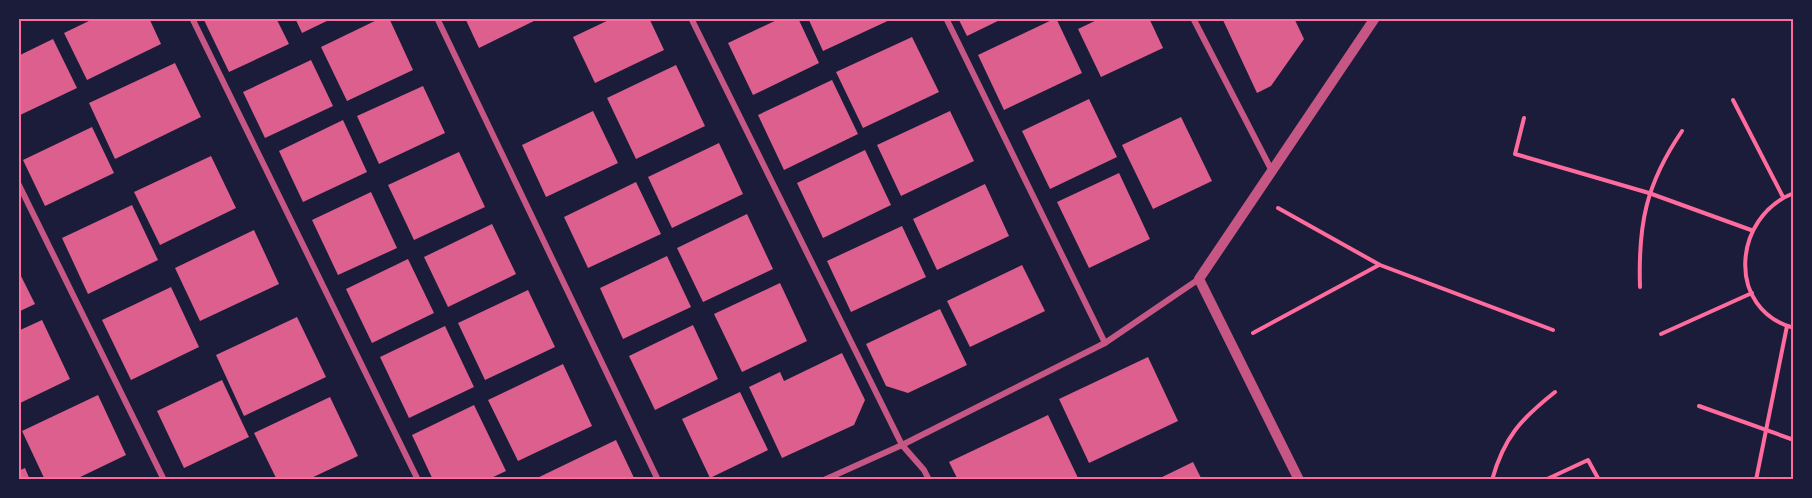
<svg xmlns="http://www.w3.org/2000/svg" width="1812" height="498" font-family="Jost,sans-serif">
<style>
.building{fill:#dd5f8e}
.lines{fill:none;stroke-linecap:round;stroke-linejoin:round}
.path{stroke:#ff6b9d;stroke-width:4}
.minor{stroke:#c65784;stroke-width:6}
.tertiary{stroke:#c65784;stroke-width:10}
.neatline{fill:none;stroke:#ff6b9d;stroke-width:2}
</style>
<rect width="100%" height="100%" fill="#1b1b3a"/>
<g class="building">
<path d="M95 18H149L161 44 87 80 64 33Z"/>
<path d="M203 18H276L289 44 229 72Z"/>
<path d="M295 18H333L302 33Z"/>
<path d="M381 18H389L413 70 347 101 321 47Z"/>
<path d="M465 18H540L479 48Z"/>
<path d="M613 18H649L664 50 595 83 573 37Z"/>
<path d="M781 18H798L819 63 753 95 728 43Z"/>
<path d="M808 18H894L823 51Z"/>
<path d="M958 18H1004L967 36Z"/>
<path d="M1056 18 1082 73 1004 110 978 55Z"/>
<path d="M1101 18H1149L1163 48 1101 77 1078 29Z"/>
<path d="M1222 18H1294L1304 39 1271 86 1257 93Z"/>
<path d="M912 37 939 92 863 128 836 72Z"/>
<path d="M53 39 77 88 18 116V56Z"/>
<path d="M311 60 333 106 265 138 243 92Z"/>
<path d="M175 63 201 117 115 159 89 103Z"/>
<path d="M676 65 705 126 636 159 607 98Z"/>
<path d="M832 80 858 134 784 170 758 115Z"/>
<path d="M423 86 445 133 379 164 357 116Z"/>
<path d="M1089 99 1117 157 1050 189 1022 131Z"/>
<path d="M593 111 618 163 546 197 522 145Z"/>
<path d="M950 111 974 161 901 196 877 145Z"/>
<path d="M1181 117 1212 181 1153 209 1122 145Z"/>
<path d="M343 120 367 172 303 202 279 151Z"/>
<path d="M92 127 114 173 45 206 23 160Z"/>
<path d="M719 143 743 194 672 228 648 177Z"/>
<path d="M865 150 891 205 823 238 797 183Z"/>
<path d="M459 152 485 207 414 240 388 185Z"/>
<path d="M211 156 236 208 160 245 134 192Z"/>
<path d="M1119 173 1150 239 1089 268 1057 202Z"/>
<path d="M636 182 661 234 588 268 564 217Z"/>
<path d="M985 184 1009 236 937 270 913 219Z"/>
<path d="M371 192 397 248 338 275 312 220Z"/>
<path d="M132 205 158 260 88 294 62 238Z"/>
<path d="M747 214 773 269 703 302 677 248Z"/>
<path d="M492 224 516 274 448 307 424 257Z"/>
<path d="M902 226 926 277 851 312 827 261Z"/>
<path d="M254 230 279 284 200 321 175 268Z"/>
<path d="M667 256 691 307 623 339 600 288Z"/>
<path d="M408 259 434 313 372 343 346 289Z"/>
<path d="M1022 265 1045 311 970 347 947 301Z"/>
<path d="M18 270 35 304 18 312Z"/>
<path d="M780 283 807 341 742 372 714 314Z"/>
<path d="M171 287 199 347 131 380 102 320Z"/>
<path d="M528 290 555 347 485 380 458 323Z"/>
<path d="M940 309 967 365 908 393 886 386 866 344Z"/>
<path d="M297 317 326 377 244 416 216 355Z"/>
<path d="M42 320 70 379 18 404V331Z"/>
<path d="M693 325 718 379 655 410 629 356Z"/>
<path d="M445 326 474 387 409 418 380 357Z"/>
<path d="M842 353 865 400 854 425 782 458 749 387 780 372 784 381Z"/>
<path d="M1148 357 1178 421 1089 463 1059 399Z"/>
<path d="M563 364 592 426 518 461 488 400Z"/>
<path d="M222 380 249 437 184 468 157 411Z"/>
<path d="M740 392 768 450 710 478 682 419Z"/>
<path d="M98 395 126 455 74 480H45L22 431Z"/>
<path d="M330 397 358 456 307 480H277L254 433Z"/>
<path d="M474 405 506 471 487 480H433L412 435Z"/>
<path d="M1048 415 1079 480H958L949 462Z"/>
<path d="M616 440 635 480H533Z"/>
<path d="M1193 462 1202 480H1156Z"/>
<path d="M25 468 30 480H18V471Z"/>
</g>
<g class="lines">
<g class="path">
<path d="M1733 100 1783 197"/>
<path d="M1524 118 1515 154 1649 193 1751 230"/>
<path d="M1794 193C1732 217 1726 310 1794 328"/>
<path d="M1278 208 1380 265 1553 330"/>
<path d="M1640 287C1638 224 1646 184 1682 131"/>
<path d="M1253 333 1379 265"/>
<path d="M1661 334 1752 293"/>
<path d="M1699 406 1794 440"/>
<path d="M1492 480C1504 437 1521 419 1555 392"/>
<path d="M1545 480 1588 460 1599 480"/>
<path d="M1756 480 1787 326"/>
</g>
<g class="minor">
<path d="M192 18 418 480"/>
<path d="M437 18 658 480"/>
<path d="M691 18 902 445 924 470 929 480"/>
<path d="M946 18 1105 343"/>
<path d="M1193 18 1272 171"/>
<path d="M18 183 164 480"/>
<path d="M824 480 902 445 1105 343 1199 279"/>
</g>
<path class="tertiary" d="M1299 480 1199 279 1375 18"/>
</g>
<rect width="1812" height="498" fill="none" stroke="#1b1b3a" stroke-width="39"/>
<rect x="20" y="20" width="1772" height="458" class="neatline"/>
</svg>
